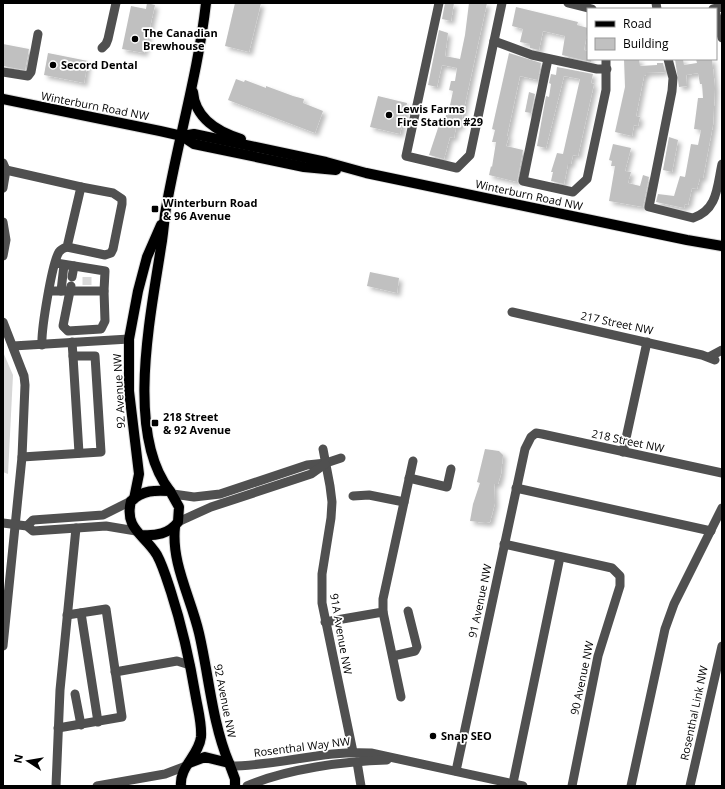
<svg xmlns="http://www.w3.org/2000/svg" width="725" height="789" font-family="'Open Sans',sans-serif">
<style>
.green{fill:#d7d7d7}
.building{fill:#c0c0c0;filter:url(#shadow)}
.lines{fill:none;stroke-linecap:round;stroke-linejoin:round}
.minor-tunnel{stroke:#d9d9d9;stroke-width:9;stroke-dasharray:9 4.5;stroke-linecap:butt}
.major-casing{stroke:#dbdbdb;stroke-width:12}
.minor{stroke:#505050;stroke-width:9}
.major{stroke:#000;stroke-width:10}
.poi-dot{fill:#000;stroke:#fff;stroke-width:1.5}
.labels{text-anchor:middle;stroke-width:3.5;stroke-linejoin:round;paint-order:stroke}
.poi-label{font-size:11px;font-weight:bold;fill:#000;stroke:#fff;text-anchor:start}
.street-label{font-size:11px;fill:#000;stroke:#fff}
</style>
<defs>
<filter id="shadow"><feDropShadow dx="3.5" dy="3.5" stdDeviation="2" flood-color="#0004"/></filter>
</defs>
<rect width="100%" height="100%" fill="#fff"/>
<path class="green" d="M3 352 13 375 8 474 3 472Z"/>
<g class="building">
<path d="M147 3 155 5 144 53 122 49 131 6 146 9Z"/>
<path d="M235 3H261L249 52 225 46Z"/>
<path d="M445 3H454L451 21 442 19Z"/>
<path d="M469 3H487L460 127H456L454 138 450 137 444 159 429 155 439 125 444 126 446 115H448L453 91 449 90 451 81H455L457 68 442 65 437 87 428 85 439 30 448 33 445 56 460 59 465 35Z"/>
<path d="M516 7 578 22 577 25 588 28 584 50 588 51V59H591V62L562 55 565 36 543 31 539 50 530 48V44L520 42 523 29 512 26Z"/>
<path d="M3 44 29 49 25 70 3 66Z"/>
<path d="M48 53 88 61 84 83 44 75Z"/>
<path d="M509 53 541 63 538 80 520 76 507 136H509L506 146 523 150 517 182 489 175 491 166 492 167 496 142H492L495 130 492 129Z"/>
<path d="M624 59H639L640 66 657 65V63H663L665 72 646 73V75L644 76 636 116 640 117 638 126 634 125 632 136 615 132 625 87Z"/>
<path d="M675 59H683L684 65 697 63 696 59H712L715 88 713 125 703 178H700L697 189 692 188 688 205 685 204 684 208 656 202 658 194 674 196 680 176 685 177 691 144 698 145 701 130 694 129 698 98H703L702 84H700L698 73 686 75 687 86 679 87Z"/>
<path d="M557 67 593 74 591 83 594 84 578 156 573 155 571 164H568L564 184 551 181 553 172H551L557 153 563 154 580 79 564 76 546 148 537 146 546 96 549 97 551 84 549 83 551 74 556 75Z"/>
<path d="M236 79 244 82 245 80 266 88V86L293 96 304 99 303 103 323 111 315 133 228 100Z"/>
<path d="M529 92 535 94 531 113 525 112Z"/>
<path d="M378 96 407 103 400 134 370 127Z"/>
<path d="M669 137 678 140 672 172 663 170Z"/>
<path d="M613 144 631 148 625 171 631 172 628 183 640 186 643 175 649 177 643 207 609 201 615 166H611L612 161 609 160Z"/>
<path d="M370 272 399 278 397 293 367 286Z"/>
<path d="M485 449 499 451 503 455 501 474 498 484H494L495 503 490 522 486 523 470 521 473 504 480 483 477 482Z"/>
</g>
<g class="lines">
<path class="minor-tunnel" d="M87 285V277"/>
<defs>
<g id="major">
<path d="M193 92C195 118 218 132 241 139"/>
<path d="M3 99 160 131 182 136 194 144 304 167 336 170"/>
<path d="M182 136 194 134 326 162 366 173 687 240 722 246"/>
<path d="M170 491C125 434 151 314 161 247 163 236 164 225 165 214 177 143 198 74 206 3"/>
<path d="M134 499 139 474 129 391V339L138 291 147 257 161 225"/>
<path d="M175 527C171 563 191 598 199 633 209 676 212 722 229 763"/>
<path d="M141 535C156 536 169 534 178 522L179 507 170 491C155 490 143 490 131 501 124 529 144 534 157 555 163 566 167 580 171 592 182 626 190 662 196 698 198 710 202 724 201 737 199 755 179 767 181 786"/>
<path d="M189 763 205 757 229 763 235 779V786"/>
</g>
</defs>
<use href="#major" class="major-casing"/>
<g class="minor">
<path d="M439 3 406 156 457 168 470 155 502 3"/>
<path d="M568 3 592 9"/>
<path d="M656 3 657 9"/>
<path d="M713 9 722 7"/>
<path d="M716 14 722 38"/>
<path d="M494 41 532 55 597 69H607"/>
<path d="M102 48 106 44 108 39 116 3"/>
<path d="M548 59 523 181 573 192 587 179 606 90V59"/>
<path d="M668 59 673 78 672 91 649 207 693 218C718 210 717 186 722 164"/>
<path d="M3 72 28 76 31 72 38 34"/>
<path d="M3 163 6 170 3 188"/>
<path d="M6 170 81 187 67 247C64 248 61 249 59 252 52 263 41 330 42 345"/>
<path d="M3 222 6 240 3 256"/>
<path d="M67 247 105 255 111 253 113 249 122 204V199L113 193 81 187"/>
<path d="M72 277 74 266"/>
<path d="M71 286 63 326 68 331 101 329 105 321 104 291"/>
<path d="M50 291H104L105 271 56 263"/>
<path d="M61 291 64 265"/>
<path d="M512 312 702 355 715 360"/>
<path d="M3 322 24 376 25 385 22 457 3 646"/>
<path d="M13 346 129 339"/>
<path d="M73 356 79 453"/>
<path d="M709 357 722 350"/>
<path d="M323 449 330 486 332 502 331 518 322 574V603L353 752"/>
<path d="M623 452 647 342"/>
<path d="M22 457 101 452 95 356H73L72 342"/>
<path d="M409 478 447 487 451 469"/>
<path d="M516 488 711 531"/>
<path d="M173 494 194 497 220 494 307 465 326 463 341 458"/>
<path d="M353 496 369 495 404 502"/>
<path d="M178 522 211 507 311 474 325 464"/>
<path d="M3 523 27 526 33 531 106 526 136 531"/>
<path d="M27 526 33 520 103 515 131 501"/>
<path d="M504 544 612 568 620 576V586L598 656 572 786"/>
<path d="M383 612 401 697"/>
<path d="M81 613 98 722"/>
<path d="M325 622 383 612V599L413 461"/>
<path d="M393 656 415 651 417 647 408 611"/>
<path d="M115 672 177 661 190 665"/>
<path d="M75 694 81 725"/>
<path d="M58 728 122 717 106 609 67 615"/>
<path d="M357 762 361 786"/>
<path d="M230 766C278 766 323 750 371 753L523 786"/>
<path d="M456 771 525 449 531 437 536 433 542 434 722 473"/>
<path d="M513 783 560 557"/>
<path d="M56 786 60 690 76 528"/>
<path d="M97 786 165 774 186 766"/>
<path d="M247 786C286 769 345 761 387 760"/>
<path d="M631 786 665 629 674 604 722 508"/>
<path d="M690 786 722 646"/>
</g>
<use href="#major" class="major"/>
</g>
<g class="poi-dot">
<circle cx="135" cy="39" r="4"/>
<circle cx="53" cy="65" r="4"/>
<circle cx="389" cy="115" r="4"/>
<rect x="151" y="205" width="8" height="8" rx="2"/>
<rect x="151" y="419" width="8" height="8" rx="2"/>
<circle cx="433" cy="736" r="4"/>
</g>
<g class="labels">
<g class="poi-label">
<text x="143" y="37">The Canadian<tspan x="143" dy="13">Brewhouse</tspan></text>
<text x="61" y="69">Secord Dental</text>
<text x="397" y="113">Lewis Farms<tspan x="397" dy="13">Fire Station #29</tspan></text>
<text x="163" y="207">Winterburn Road<tspan x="163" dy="13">&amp; 96 Avenue</tspan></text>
<text x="163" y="421">218 Street<tspan x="163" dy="13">&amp; 92 Avenue</tspan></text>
<text x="441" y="740">Snap SEO</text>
</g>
<g class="street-label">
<text transform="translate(95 106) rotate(11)" y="4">Winterburn Road NW</text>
<text transform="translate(529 195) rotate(12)" y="4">Winterburn Road NW</text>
<text transform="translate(617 323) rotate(12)" y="4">217 Street NW</text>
<text transform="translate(119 391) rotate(-93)" y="4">92 Avenue NW</text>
<text transform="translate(628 441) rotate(12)" y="4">218 Street NW</text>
<text transform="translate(480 601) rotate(-78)" y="4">91 Avenue NW</text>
<text transform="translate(341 634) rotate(80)" y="4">91A Avenue NW</text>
<text transform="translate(582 678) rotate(-78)" y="4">90 Avenue NW</text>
<text transform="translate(225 701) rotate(79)" y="4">92 Avenue NW</text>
<text transform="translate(694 713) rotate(-78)" y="4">Rosenthal Link NW</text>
<text transform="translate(302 747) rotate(-7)" y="4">Rosenthal Way NW</text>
</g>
</g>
<rect width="725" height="789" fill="none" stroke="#000000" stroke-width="8"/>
<rect x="587" y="8" width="130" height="52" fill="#ffffff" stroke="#999999"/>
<rect x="595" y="21" width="20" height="6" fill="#000000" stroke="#999999"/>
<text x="623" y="28" font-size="12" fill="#000000">Road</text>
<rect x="595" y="38" width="20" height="12" fill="#c0c0c0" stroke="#999999"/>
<text x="623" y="48" font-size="12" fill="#000000">Building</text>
<g transform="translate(28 761) rotate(282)" stroke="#ffffff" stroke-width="3" paint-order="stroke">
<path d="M0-3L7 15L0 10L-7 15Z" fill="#000000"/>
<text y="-6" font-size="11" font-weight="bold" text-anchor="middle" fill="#000000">N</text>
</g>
</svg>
